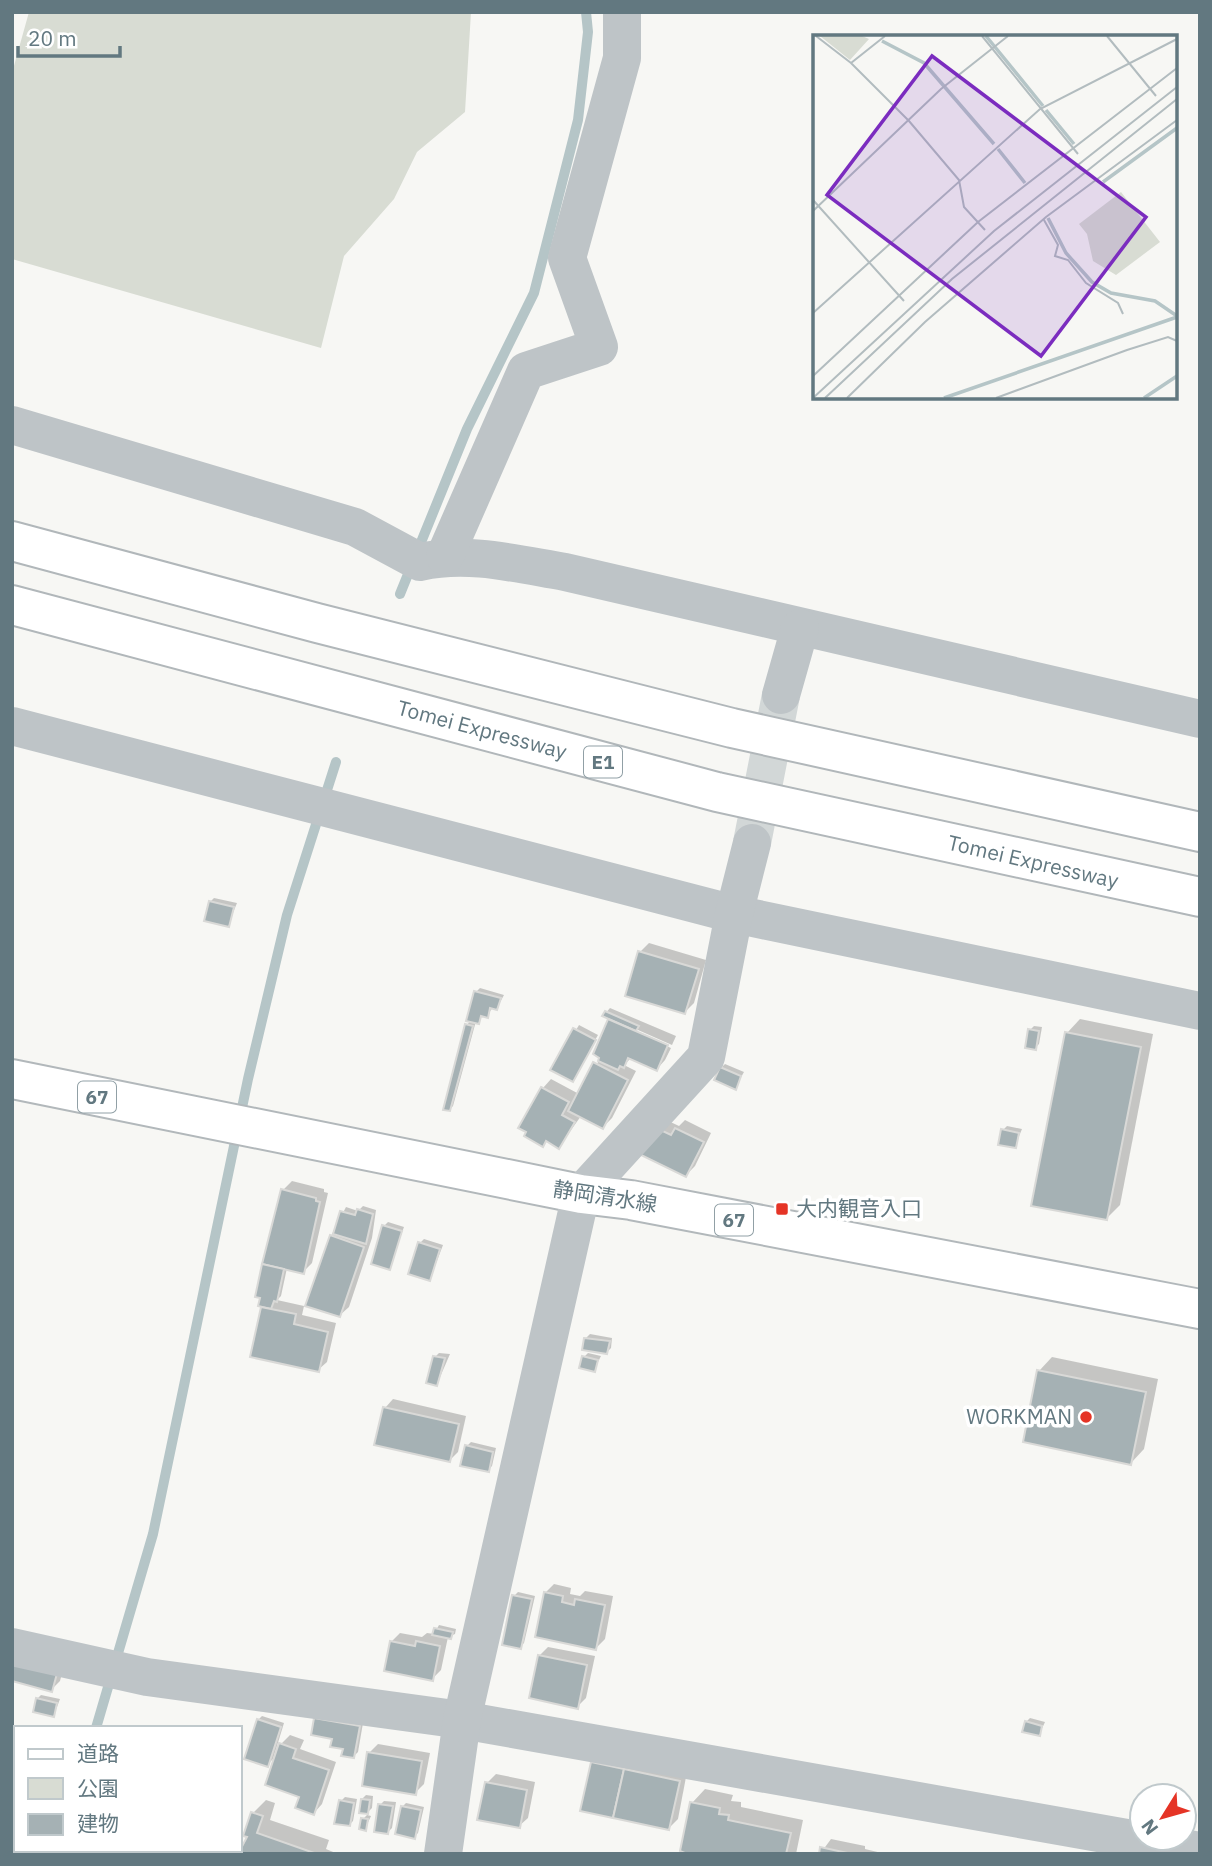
<svg xmlns="http://www.w3.org/2000/svg" width="1212" height="1866" font-family="'IBM Plex Sans','Noto Sans JP',sans-serif">
<style>
.green{fill:#d8dcd3}
.shadow{fill:#0003}
.lines{fill:none;stroke-linecap:round;stroke-linejoin:round}
.stream{stroke:#b5c5c7;stroke-width:10}
.building{fill:#a5b1b4;stroke:#d9d9d7;stroke-width:2}
.minor-tunnel{stroke:#d2d7d7;stroke-width:38;stroke-dasharray:38 19;stroke-linecap:butt}
.major-casing{stroke:#b2b8bb;stroke-width:42}
.highway-casing{stroke:#b1b7ba;stroke-width:42}
.minor{stroke:#bec4c7;stroke-width:38}
.major{stroke:#fff;stroke-width:38}
.highway{stroke:#fff;stroke-width:38}
.poi-dot{fill:#e53426;stroke:#fff;stroke-width:2.5}
.labels{text-anchor:middle;stroke-width:7;stroke-linejoin:round;paint-order:stroke}
.shield{fill:#fff;stroke:#91a0a6;stroke-width:2}
.shield-label{font-size:19px;font-weight:bold;fill:#627880}
.street-label{font-size:21px;fill:#627880;stroke:#fff}
.poi-label{font-size:21px;fill:#627880;stroke:#fff;text-anchor:start}
.inset-river{fill:none;stroke:#b5c5c7;stroke-width:3.5}
.inset-road{fill:none;stroke:#b2bcbf;stroke-width:2}
.view{fill:#7b2cbf;fill-opacity:0.15;stroke:#7b2cbf;stroke-width:3.5}
.inset-edge{fill:none;stroke:#627880;stroke-width:3.5}
</style>
<rect width="100%" height="100%" fill="#f7f7f4"/>
<path class="green" d="M29 12H471L465 112 417 152 394 199 344 256 321 348 12 259V73Z"/>
<g class="shadow">
<path d="M214 898 237 903 228 925 210 902Z"/>
<path d="M649 943 706 960 694 1003 685 1012 640 952Z"/>
<path d="M480 988 504 995 497 1008 493 1007 487 1016 483 1015 476 1021 453 1106 449 1110 467 1025 471 1020 476 992Z"/>
<path d="M610 1008 676 1036 672 1045 604 1015Z"/>
<path d="M611 1019V1022L671 1048 665 1060 657 1069 631 1058 624 1065 636 1071 612 1118 603 1127 581 1116 559 1147 547 1140 543 1144V1088L551 1079 579 1094 601 1057Z"/>
<path d="M1080 1019 1153 1034 1120 1205 1107 1218 1067 1033Z"/>
<path d="M579 1025 598 1035 572 1080 553 1069Z"/>
<path d="M1034 1026 1042 1027 1039 1044 1035 1048 1030 1030Z"/>
<path d="M725 1064 744 1072 735 1088 721 1068Z"/>
<path d="M662 1118 679 1126 685 1120 711 1133 695 1166 686 1175 641 1153Z"/>
<path d="M1007 1126 1022 1129 1015 1146 1003 1130Z"/>
<path d="M292 1181 324 1189V1192L328 1193 312 1263 303 1272 287 1268 281 1296 277 1300 304 1306 302 1315 336 1323 327 1362 318 1370 263 1308 283 1190Z"/>
<path d="M363 1206 376 1210 372 1238 349 1307 340 1315 331 1236 346 1207 358 1211Z"/>
<path d="M388 1222 404 1227 389 1268 384 1226Z"/>
<path d="M424 1239 443 1245 430 1279 420 1243Z"/>
<path d="M590 1334 612 1338 611 1348 607 1352 586 1338Z"/>
<path d="M439 1353 450 1354 437 1384 435 1357Z"/>
<path d="M588 1353 601 1356 594 1370 584 1357Z"/>
<path d="M1052 1357 1158 1379 1144 1449 1131 1463 1039 1371Z"/>
<path d="M393 1399 466 1416 458 1452 450 1460 385 1408Z"/>
<path d="M471 1442 496 1448 492 1466 488 1470 467 1446Z"/>
<path d="M554 1584 571 1588 570 1594 580 1596 585 1591 613 1596 605 1639 596 1648 545 1593Z"/>
<path d="M518 1592 535 1596 524 1643 520 1647 514 1596Z"/>
<path d="M439 1625 456 1629 455 1634 448 1637 441 1670 432 1679 391 1642 400 1633 422 1637 427 1633 434 1634Z"/>
<path d="M548 1647 595 1656 586 1698 577 1707 540 1655Z"/>
<path d="M66 1658 60 1681 51 1690 12 1679Z"/>
<path d="M41 1695 60 1699 54 1715 37 1699Z"/>
<path d="M262 1716 284 1723 273 1759 267 1765 258 1720Z"/>
<path d="M1030 1718 1045 1722 1039 1735 1026 1722Z"/>
<path d="M315 1719 363 1723 358 1752 354 1756Z"/>
<path d="M290 1735 304 1740 300 1749 336 1762 322 1804 314 1813 301 1796 281 1744Z"/>
<path d="M378 1744 430 1753 424 1784 415 1793 369 1753Z"/>
<path d="M592 1763 687 1772 678 1819 669 1828Z"/>
<path d="M496 1774 535 1782 528 1818 519 1826 487 1783Z"/>
<path d="M705 1789 733 1795 731 1801 741 1802V1807L803 1820 796 1854H689L692 1803Z"/>
<path d="M366 1795 373 1796 372 1808 368 1812 362 1799Z"/>
<path d="M345 1797 357 1799 353 1821 349 1825 341 1801Z"/>
<path d="M266 1800 275 1803 270 1820 329 1840 326 1849 338 1854H242L249 1837 253 1813Z"/>
<path d="M384 1801 396 1802 392 1828 388 1832 380 1805Z"/>
<path d="M406 1803 424 1807 418 1833 414 1837 402 1807Z"/>
<path d="M367 1815 371 1816 365 1829 363 1819Z"/>
<path d="M831 1839 865 1846V1849L886 1854H820Z"/>
</g>
<g class="lines">
<g class="stream">
<path d="M400 594 467 429 534 293 578 120 588 32 586 12"/>
<path d="M96 1728 153 1534 248 1079 287 915 336 762"/>
<path d="M80 1854V1850"/>
</g>
</g>
<g class="building">
<path d="M209 901 234 907 229 927 204 921Z"/>
<path d="M638 951 699 969 685 1014 625 996Z"/>
<path d="M474 991 501 998 497 1010 490 1008 488 1018 481 1016 479 1024 466 1021Z"/>
<path d="M605 1011 639 1026 636 1031 602 1016Z"/>
<path d="M608 1019 668 1045 657 1071 628 1058 624 1068 620 1066 618 1070 598 1061 599 1058 593 1054Z"/>
<path d="M465 1024 473 1026 450 1111 443 1110Z"/>
<path d="M573 1028 596 1040 573 1082 550 1070Z"/>
<path d="M1028 1029 1039 1031 1036 1050 1025 1048Z"/>
<path d="M1065 1032 1141 1047 1107 1220 1031 1206Z"/>
<path d="M593 1062 628 1080 603 1129 568 1111Z"/>
<path d="M720 1067 741 1076 736 1090 714 1080Z"/>
<path d="M541 1087 569 1102 562 1115 575 1122 559 1149 546 1141 543 1147 524 1136 526 1132 518 1128Z"/>
<path d="M652 1126 671 1135 675 1128 704 1142 686 1177 639 1154Z"/>
<path d="M1001 1129 1019 1133 1016 1148 998 1145Z"/>
<path d="M281 1189 316 1198V1201L320 1202 304 1274 262 1264Z"/>
<path d="M357 1209 373 1214 366 1244 333 1234 340 1211 355 1215Z"/>
<path d="M382 1225 402 1231 390 1270 371 1264Z"/>
<path d="M330 1235 364 1247 340 1317 305 1306Z"/>
<path d="M418 1242 440 1249 430 1281 408 1274Z"/>
<path d="M262 1264 284 1269 277 1302 274 1301 271 1309 258 1306 260 1298 255 1297Z"/>
<path d="M261 1307 296 1314 294 1324 328 1332 319 1372 250 1357Z"/>
<path d="M584 1338 610 1341 607 1354 582 1350Z"/>
<path d="M433 1356 445 1358 437 1386 426 1383Z"/>
<path d="M582 1356 598 1360 595 1372 579 1368Z"/>
<path d="M1037 1370 1146 1392 1131 1465 1023 1442Z"/>
<path d="M383 1407 459 1424 450 1462 374 1445Z"/>
<path d="M465 1445 493 1452 489 1472 460 1466Z"/>
<path d="M544 1592 563 1596 562 1602 574 1605 575 1599 605 1605 596 1650 535 1637Z"/>
<path d="M512 1595 532 1599 521 1649 502 1645Z"/>
<path d="M434 1628 453 1632 451 1639 432 1635Z"/>
<path d="M390 1641 415 1646 416 1641 440 1646 433 1681 384 1671Z"/>
<path d="M12 1654 59 1666 52 1692 12 1681Z"/>
<path d="M538 1655 587 1665 578 1709 529 1698Z"/>
<path d="M36 1698 57 1703 54 1717 33 1712Z"/>
<path d="M314 1718 360 1726 354 1758 341 1756 343 1749 330 1747 332 1739 311 1735Z"/>
<path d="M257 1719 281 1727 268 1767 244 1759Z"/>
<path d="M1025 1721 1042 1726 1040 1736 1022 1732Z"/>
<path d="M279 1743 296 1749 293 1758 329 1770 314 1815 295 1808 299 1797 265 1785Z"/>
<path d="M367 1752 422 1761 416 1795 362 1786Z"/>
<path d="M591 1762 624 1769 613 1818 580 1811Z"/>
<path d="M624 1769 680 1781 669 1830 613 1818Z"/>
<path d="M485 1782 527 1790 520 1828 477 1820Z"/>
<path d="M361 1799 370 1800 368 1814 359 1813Z"/>
<path d="M339 1800 354 1803 350 1826 334 1824Z"/>
<path d="M690 1802 720 1808 719 1814 729 1815 728 1820 791 1833 786 1854H687L680 1851Z"/>
<path d="M378 1804 393 1806 388 1834 374 1832Z"/>
<path d="M401 1806 421 1810 415 1839 395 1834Z"/>
<path d="M251 1812 263 1816 257 1833 317 1854H238L247 1837 243 1836Z"/>
<path d="M361 1818 368 1819 366 1831 359 1829Z"/>
<path d="M820 1847 852 1854H819Z"/>
</g>
<g class="lines">
<path class="minor-tunnel" d="M752 843 781 695"/>
<defs>
<path id="major" d="M12 1079 581 1194 631 1200 1200 1309"/>
<g id="highway">
<path d="M12 541 317 623 732 728 1200 832"/>
<path d="M12 605 717 792 1200 897"/>
</g>
</defs>
<use href="#major" class="major-casing"/>
<use href="#highway" class="highway-casing"/>
<g class="minor">
<path d="M12 425 355 527 420 562C468 551 517 564 565 572L1200 719"/>
<path d="M445 556 526 371 599 347 567 258 622 58V12"/>
<path d="M781 695 800 628"/>
<path d="M12 726 734 914 1200 1011"/>
<path d="M12 1647 147 1677 462 1720 1200 1851"/>
<path d="M443 1854 462 1720 581 1194 706 1057 734 914 752 843"/>
</g>
<use href="#major" class="major"/>
<use href="#highway" class="highway"/>
</g>
<g class="poi-dot">
<rect x="775" y="1202" width="14" height="14" rx="3.5"/>
<circle cx="1086" cy="1417" r="7"/>
</g>
<g class="labels">
<g class="shield">
<rect x="584" y="746.5" width="38" height="31" rx="5"/>
<rect x="78" y="1081.5" width="38" height="31" rx="5"/>
<rect x="715" y="1204.5" width="38" height="31" rx="5"/>
</g>
<g class="shield-label">
<text x="603" y="769">E1</text>
<text x="97" y="1104">67</text>
<text x="734" y="1227">67</text>
</g>
<g class="street-label">
<text transform="translate(482 730) rotate(15)" y="7">Tomei Expressway</text>
<text transform="translate(1033 862) rotate(13)" y="7">Tomei Expressway</text>
<text transform="translate(605 1197) rotate(9)" y="7">静岡清水線</text>
</g>
<g class="poi-label">
<text x="796" y="1216">大内観音入口</text>
<text x="1072" y="1424" text-anchor="end">WORKMAN</text>
</g>
</g>
<g transform="translate(813 35)">
<rect width="364" height="364" fill="#f7f7f4"/>
<path d="M7 1H49L56 4 37 25ZM308 157 347 207 303 240 280 226 274 199 266 189Z" fill="#d8dcd3"/>
<path class="inset-river" d="M173 1 230 71M69 6 111 28 181 109M233 75 261 109M185 114 212 148M290 147 364 93M235 183 253 218 279 247 298 258 342 266 364 281M131 363 364 282M331 363 364 341"/>
<path class="inset-road" d="M3 1 38 28 96 86 146 145 151 172 172 195M169 1 265 119M294 1 343 61M38 28 72 1M0 165 91 266M0 176 128 54 195 1M231 185 245 210 242 221 255 225 273 248 305 268 310 279M0 278 227 74 364 4M0 341 165 187 364 33M0 363 181 196 364 52M12 363 139 244 364 64M34 363 112 287 233 182 364 85M183 363 314 315 355 302 364 306"/>
<path class="view" d="M119 21 333 182 228 321 14 160Z"/>
<rect width="364" height="364" class="inset-edge"/>
</g>
<rect width="1212" height="1866" fill="none" stroke="#627880" stroke-width="28"/>
<rect x="14" y="1726" width="228" height="126" fill="#ffffff" stroke="#c0c9cc" stroke-width="2"/>
<rect x="28" y="1749" width="35" height="10" fill="#ffffff" stroke="#c0c9cc" stroke-width="2"/>
<text x="77" y="1761" font-size="21" fill="#627880">道路</text>
<rect x="28" y="1778" width="35" height="21" fill="#d8dcd3" stroke="#c0c9cc" stroke-width="2"/>
<text x="77" y="1796" font-size="21" fill="#627880">公園</text>
<rect x="28" y="1814" width="35" height="21" fill="#a5b1b4" stroke="#c0c9cc" stroke-width="2"/>
<text x="77" y="1831" font-size="21" fill="#627880">建物</text>
<g transform="translate(1163 1817) rotate(233)"><circle r="33" fill="#ffffff" stroke="#c0c9cc" stroke-width="2"/>
<path d="M0-5L12 26L0 18L-12 26Z" fill="#e53426"/>
<text y="-10" font-size="19" font-weight="bold" text-anchor="middle" fill="#627880">N</text>
</g>
<path d="M18 46v10h102v-10" fill="none" stroke="#627880" stroke-width="3.5"/>
<text x="28" y="46" font-size="21" fill="#627880" stroke="#ffffff" stroke-width="5" paint-order="stroke">20 m</text>
</svg>
